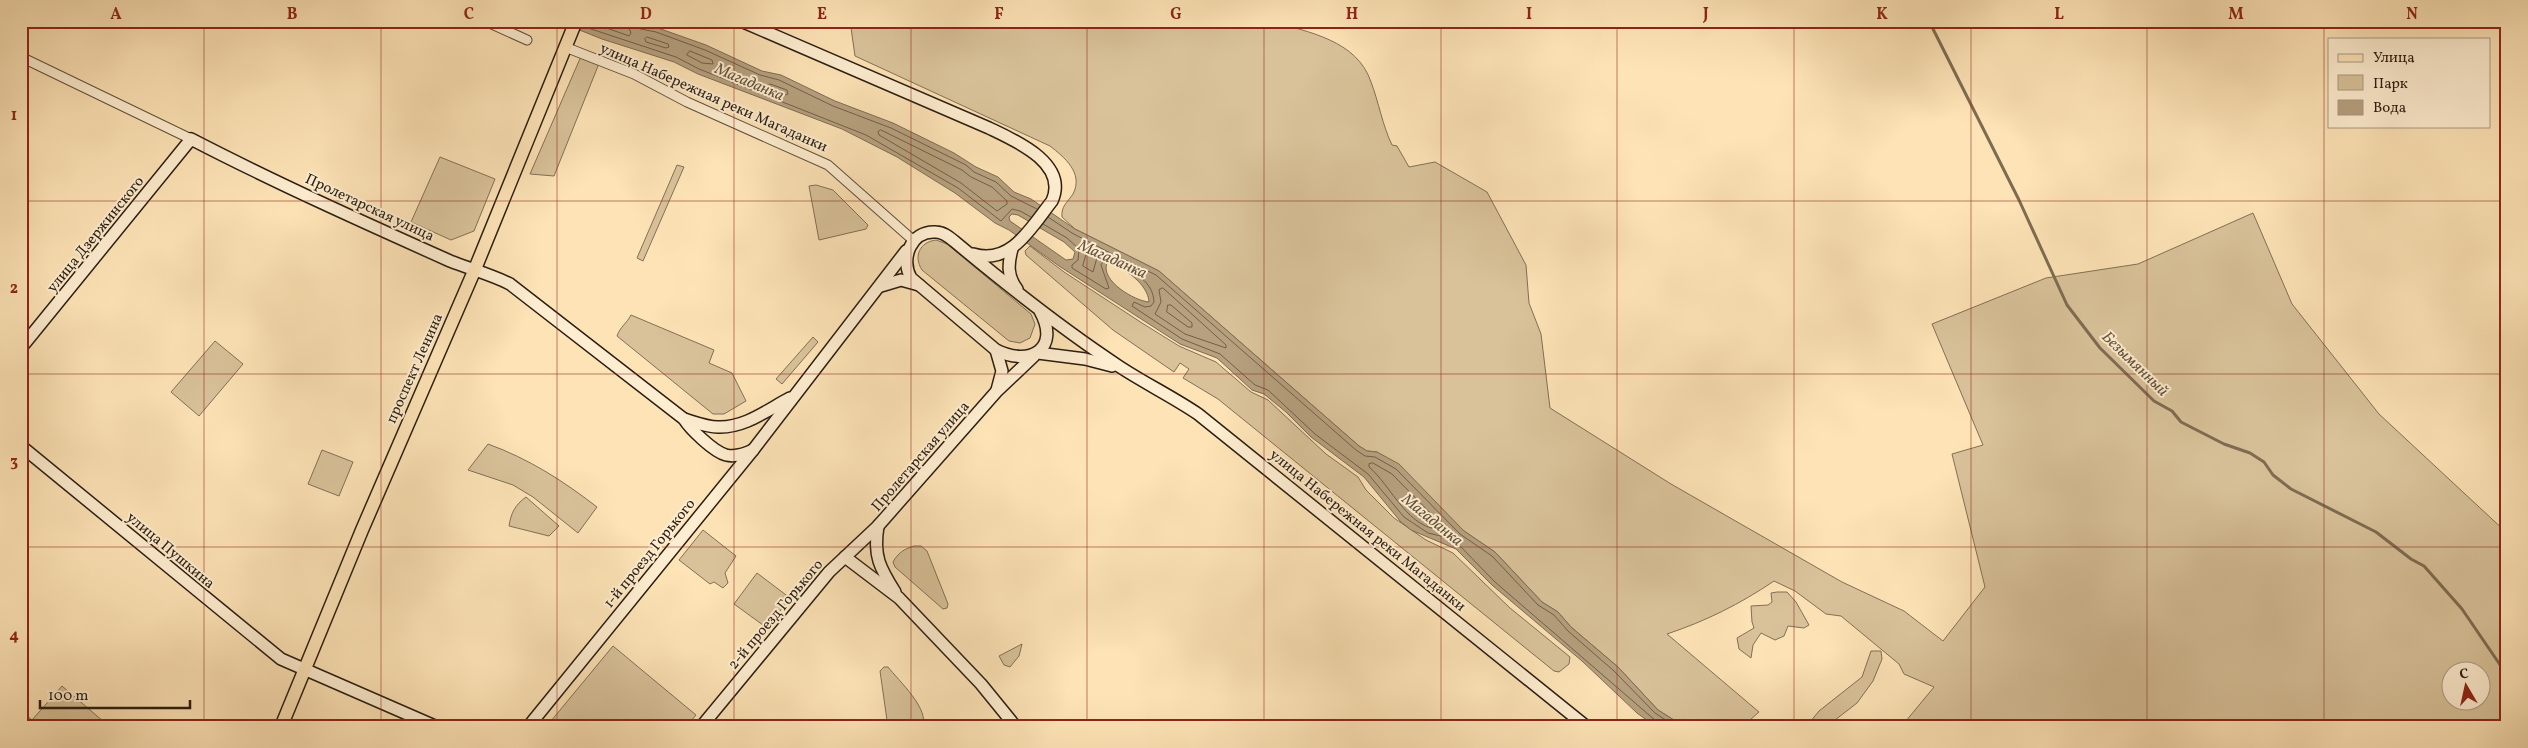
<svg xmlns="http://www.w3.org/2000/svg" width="2528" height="748" font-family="Vollkorn,serif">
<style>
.green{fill:#d9c29a;stroke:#827056;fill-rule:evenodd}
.water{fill:#b6a07e;stroke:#7e6c52;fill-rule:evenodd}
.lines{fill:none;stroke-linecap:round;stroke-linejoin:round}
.shore{stroke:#705f48;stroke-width:1}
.stream{stroke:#7e6c52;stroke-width:3}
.street-casing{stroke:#604f3a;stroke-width:11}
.secondary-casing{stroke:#2b1e11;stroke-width:14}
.primary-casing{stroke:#2b1e11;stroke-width:15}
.street{stroke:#feedd0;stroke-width:9}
.secondary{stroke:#feedd0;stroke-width:11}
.primary{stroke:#fde3b6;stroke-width:12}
.grid{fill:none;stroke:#8f2418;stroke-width:1;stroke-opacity:0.55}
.labels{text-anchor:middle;stroke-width:4;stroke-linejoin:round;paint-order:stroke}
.street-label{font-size:15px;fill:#2b1e11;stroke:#feedd0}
.water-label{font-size:16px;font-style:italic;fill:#63523d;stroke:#feedd0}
.neatline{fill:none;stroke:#8f2418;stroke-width:2}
.grid-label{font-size:16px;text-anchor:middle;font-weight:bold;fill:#8f2418}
</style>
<rect width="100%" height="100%" fill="#fde3b6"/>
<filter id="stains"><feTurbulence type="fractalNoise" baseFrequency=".004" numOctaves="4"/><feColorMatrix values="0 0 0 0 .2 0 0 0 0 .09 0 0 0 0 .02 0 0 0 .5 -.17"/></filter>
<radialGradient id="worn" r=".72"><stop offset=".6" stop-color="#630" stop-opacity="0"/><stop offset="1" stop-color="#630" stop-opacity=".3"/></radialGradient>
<g class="green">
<path d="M832 21H1270C1308 32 1357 40 1371 82 1379 103 1382 124 1392 145L1397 146 1409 167 1435 162 1487 192 1526 265 1529 303 1541 334 1550 408 1671 484 1842 582 1904 611 1943 641 1985 587 1952 454 1983 445 1932 324 2046 278 2138 264 2253 213 2292 304 2379 414 2507 533V727H1901L1934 687 1904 674 1899 664 1841 616 1826 614 1795 591 1774 581C1740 604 1706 621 1667 634L1759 712 1742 727H1685L1658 710 1618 667 1571 627 1558 612 1542 602 1495 552 1464 531 1383 456 1377 452 1367 451 1359 446 1159 271 1075 229 1062 217C1061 206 1067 203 1073 194 1084 173 1064 157 1050 146L855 56 851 28ZM2450 670H2480V700H2450Z"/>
<path d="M582 54 600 61 554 176 530 174Z"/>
<path d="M440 157 495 179 474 231 451 240 411 222Z"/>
<path d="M677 165 684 167 643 261 637 258Z"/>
<path d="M816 185 833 190 868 225 866 229 819 240 809 186Z"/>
<path d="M936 240 947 244 1031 314 1035 324 1030 338 1020 343 1009 341 922 270C913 256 920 242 936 240Z"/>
<path d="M1030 246 1064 272 1142 323 1179 346 1216 362 1251 392 1268 400 1326 454 1358 477 1366 490 1394 518 1426 540 1453 553 1510 608 1570 657 1569 664 1559 672 1554 671 1218 399 1183 378 1189 369 1180 363 1174 372 1113 330 1026 255 1025 251Z"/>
<path d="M631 315 714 350 709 363 732 373 746 401 724 414H713L617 336C620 327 627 323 631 315Z"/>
<path d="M813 337 818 342 782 384 776 379Z"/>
<path d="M215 341 243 364 199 416 171 392Z"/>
<path d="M488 444C529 459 562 480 597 507L578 533 533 497 513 485 468 470Z"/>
<path d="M322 450 353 462 339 496 308 484Z"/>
<path d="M526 497 559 526 549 536 509 526C511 513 515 505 526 497Z"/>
<path d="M703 530 736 556 725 573 728 583 723 588 714 582 710 584 679 560Z"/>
<path d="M914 546H921L927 551 948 604 947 608 943 609 895 567 893 562C898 553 904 549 914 546Z"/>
<path d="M757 573 790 598 767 628 734 604Z"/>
<path d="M1777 592H1787L1796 602 1809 625 1804 628 1788 626 1784 636 1775 640 1761 633 1753 645 1751 658 1739 649 1737 638 1754 628 1752 622 1751 606 1768 605 1772 602 1771 593Z"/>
<path d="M1022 644 1019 656 1010 667 1004 665 999 656Z"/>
<path d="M613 646 696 715 686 727H546Z"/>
<path d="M1871 651H1881L1882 659 1873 681 1857 703 1826 727H1806L1819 711 1862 677Z"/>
<path d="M884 667H888C898 680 931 710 922 727H888L880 671Z"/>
<path d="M62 686 104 722 100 727H21V711L32 720Z"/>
</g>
<path class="water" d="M557 21H626L658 28 706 45 762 71 781 75 835 101 893 123 954 153 976 167 998 177 1014 192 1031 199 1075 229 1159 271 1359 446 1367 451 1377 452 1399 464 1464 531 1495 552 1542 602 1558 612 1571 627 1618 667 1658 710 1685 727H1656L1637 713 1582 661 1492 585 1456 549 1411 530 1400 521 1364 477 1311 437 1286 412 1264 394 1252 390 1217 358 1180 344 1059 266 1009 230 995 223 955 193 897 157 842 129 698 74 674 62 602 39ZM1012 214 1018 215 1064 242 1075 252 1073 259 1066 260 1010 221 1009 217ZM1107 263C1124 267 1148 284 1149 302 1135 301 1100 281 1107 263Z"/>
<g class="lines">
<g class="shore">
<path d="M587 21 629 36 631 33 626 21"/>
<path d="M632 21 636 28 656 32 705 50 760 75 779 80 833 106 891 128 966 165 974 172 996 182 1011 196 1037 209"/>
<path d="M582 26 676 57 699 69 866 135 958 188 1001 221 1012 209 1020 211 1031 217"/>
<path d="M647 37 668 44 669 47 666 48 646 42 645 39Z"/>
<path d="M690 51 712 60 713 64 702 63 687 55Z"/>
<path d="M770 84 787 90 788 94 786 95 769 89 768 86Z"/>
<path d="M881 130 962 170 971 177 992 187 1007 201V204L997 211 961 183 879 135 878 132Z"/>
<path d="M1043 224 1067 238 1079 249 1078 260 1072 265V268L1106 289 1109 288 1101 265 1105 258H1114V255L1072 233 1048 217"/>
<path d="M1088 249 1098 254 1093 272 1083 266Z"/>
<path d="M1163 288 1226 345V348L1185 334 1155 314 1161 302 1159 290Z"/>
<path d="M1168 305H1171L1192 323V327H1188L1167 312Z"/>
<path d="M1373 463 1392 474 1443 526V529C1409 532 1391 485 1369 467V464Z"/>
<path d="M1658 727 1656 721 1495 582 1459 545 1445 537 1428 533 1404 517 1368 474 1315 434 1268 390 1255 385 1220 354 1182 339 1132 306 1134 302 1145 307 1151 306 1154 302C1153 281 1134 273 1118 262V258H1121L1156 275 1356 450 1365 456 1375 457 1396 469 1460 534 1492 556 1538 605 1554 615 1568 631 1614 671 1655 713 1676 727"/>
</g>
<path class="stream" d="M1929 21 2019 200 2067 305 2100 348 2154 401 2172 411 2181 422 2224 444 2250 453 2264 462 2273 475 2291 489 2376 532 2411 559 2424 566 2462 609 2507 675"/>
<defs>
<g id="street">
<path d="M485 21 527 40"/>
<path d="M565 47 634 74 687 102 828 165 914 241"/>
<path d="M21 57 191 139"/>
</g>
<g id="secondary">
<path d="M741 21 989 128C1014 140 1069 163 1052 201 1032 226 1011 266 973 254"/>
<path d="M1012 249C1008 264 1007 276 1017 289"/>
<path d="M881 286 901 280 919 285"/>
<path d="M1040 311C1061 349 1030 367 996 350L911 278C900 259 911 230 936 232 943 232 949 237 954 241 1008 286 1062 329 1120 367 1146 384 1173 397 1198 414L1587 727"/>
<path d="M21 348 191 139C276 183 363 222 450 261 470 269 490 274 510 284L684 419C690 429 714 452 726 455 735 457 745 454 753 450"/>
<path d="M996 350 1002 371 997 390"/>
<path d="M1038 353 1085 359 1112 366"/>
<path d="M684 419C694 422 707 427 718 427 745 428 767 410 790 398"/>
<path d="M21 446 281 659 437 727"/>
<path d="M878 526C873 556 880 568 895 592"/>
<path d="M845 557 899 598 981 684 1016 727"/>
<path d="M528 727 753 450 906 251"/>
<path d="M701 727 829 572 878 526 996 392 1034 356"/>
</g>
<path id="primary" d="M281 727 362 530 475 269 576 21"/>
</defs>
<use href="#street" class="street-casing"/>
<use href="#secondary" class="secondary-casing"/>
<use href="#primary" class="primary-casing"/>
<use href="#street" class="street"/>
<use href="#secondary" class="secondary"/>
<use href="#primary" class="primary"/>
</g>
<path class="grid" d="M204 21V727M381 21V727M557 21V727M734 21V727M911 21V727M1087 21V727M1264 21V727M1441 21V727M1617 21V727M1794 21V727M1971 21V727M2147 21V727M2324 21V727M21 201H2507M21 374H2507M21 547H2507"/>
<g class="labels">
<g class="street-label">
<text transform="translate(714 97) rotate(24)" y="5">улица Набережная реки Магаданки</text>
<text transform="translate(370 207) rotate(25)" y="5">Пролетарская улица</text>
<text transform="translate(95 234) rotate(-51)" y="5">улица Дзержинского</text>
<text transform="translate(414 368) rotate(-66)" y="5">проспект Ленина</text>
<text transform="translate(920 456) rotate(-49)" y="5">Пролетарская улица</text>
<text transform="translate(1368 530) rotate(39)" y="5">улица Набережная реки Магаданки</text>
<text transform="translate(171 550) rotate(40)" y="5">улица Пушкина</text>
<text transform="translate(649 553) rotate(-51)" y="5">1-й проезд Горького</text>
<text transform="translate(775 614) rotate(-50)" y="5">2-й проезд Горького</text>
</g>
<g class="water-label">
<text transform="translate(750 81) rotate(23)" y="6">Магаданка</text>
<text transform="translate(1113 258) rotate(24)" y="6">Магаданка</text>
<text transform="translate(2136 363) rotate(44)" y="6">Безымянный</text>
<text transform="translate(1433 519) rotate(39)" y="6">Магаданка</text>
</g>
</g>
<rect width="2528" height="748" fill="none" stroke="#fde3b6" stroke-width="55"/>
<rect x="2328" y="38" width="162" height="90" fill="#feedd0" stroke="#aa9a84"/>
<rect x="2338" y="54" width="25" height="8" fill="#fde3b6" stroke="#aa9a84"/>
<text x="2373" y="62" font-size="15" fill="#2b1e11">Улица</text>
<rect x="2338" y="75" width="25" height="15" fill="#d9c29a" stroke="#aa9a84"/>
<text x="2373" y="88" font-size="15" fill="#2b1e11">Парк</text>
<rect x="2338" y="100" width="25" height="15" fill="#b6a07e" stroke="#aa9a84"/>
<text x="2373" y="112" font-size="15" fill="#2b1e11">Вода</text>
<g transform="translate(2466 686) rotate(351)"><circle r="24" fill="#feedd0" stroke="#aa9a84"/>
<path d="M0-4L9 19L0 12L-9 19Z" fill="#8f2418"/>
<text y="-8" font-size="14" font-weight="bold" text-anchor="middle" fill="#2b1e11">С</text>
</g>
<path d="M40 700v8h150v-8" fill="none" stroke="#2b1e11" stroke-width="2.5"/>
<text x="48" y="700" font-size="15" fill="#2b1e11" stroke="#feedd0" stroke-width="4" paint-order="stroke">100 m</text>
<rect x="28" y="28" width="2472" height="692" class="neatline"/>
<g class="grid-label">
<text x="116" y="19">A</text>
<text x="292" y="19">B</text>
<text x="469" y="19">C</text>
<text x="646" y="19">D</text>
<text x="822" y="19">E</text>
<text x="999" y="19">F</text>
<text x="1176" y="19">G</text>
<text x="1352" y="19">H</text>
<text x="1529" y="19">I</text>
<text x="1706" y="19">J</text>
<text x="1882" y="19">K</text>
<text x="2059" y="19">L</text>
<text x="2236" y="19">M</text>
<text x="2412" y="19">N</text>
<text x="14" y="120">1</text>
<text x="14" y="293">2</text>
<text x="14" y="466">3</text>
<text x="14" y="640">4</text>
</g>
<rect width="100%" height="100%" filter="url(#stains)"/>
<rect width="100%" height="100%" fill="url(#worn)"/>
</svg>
